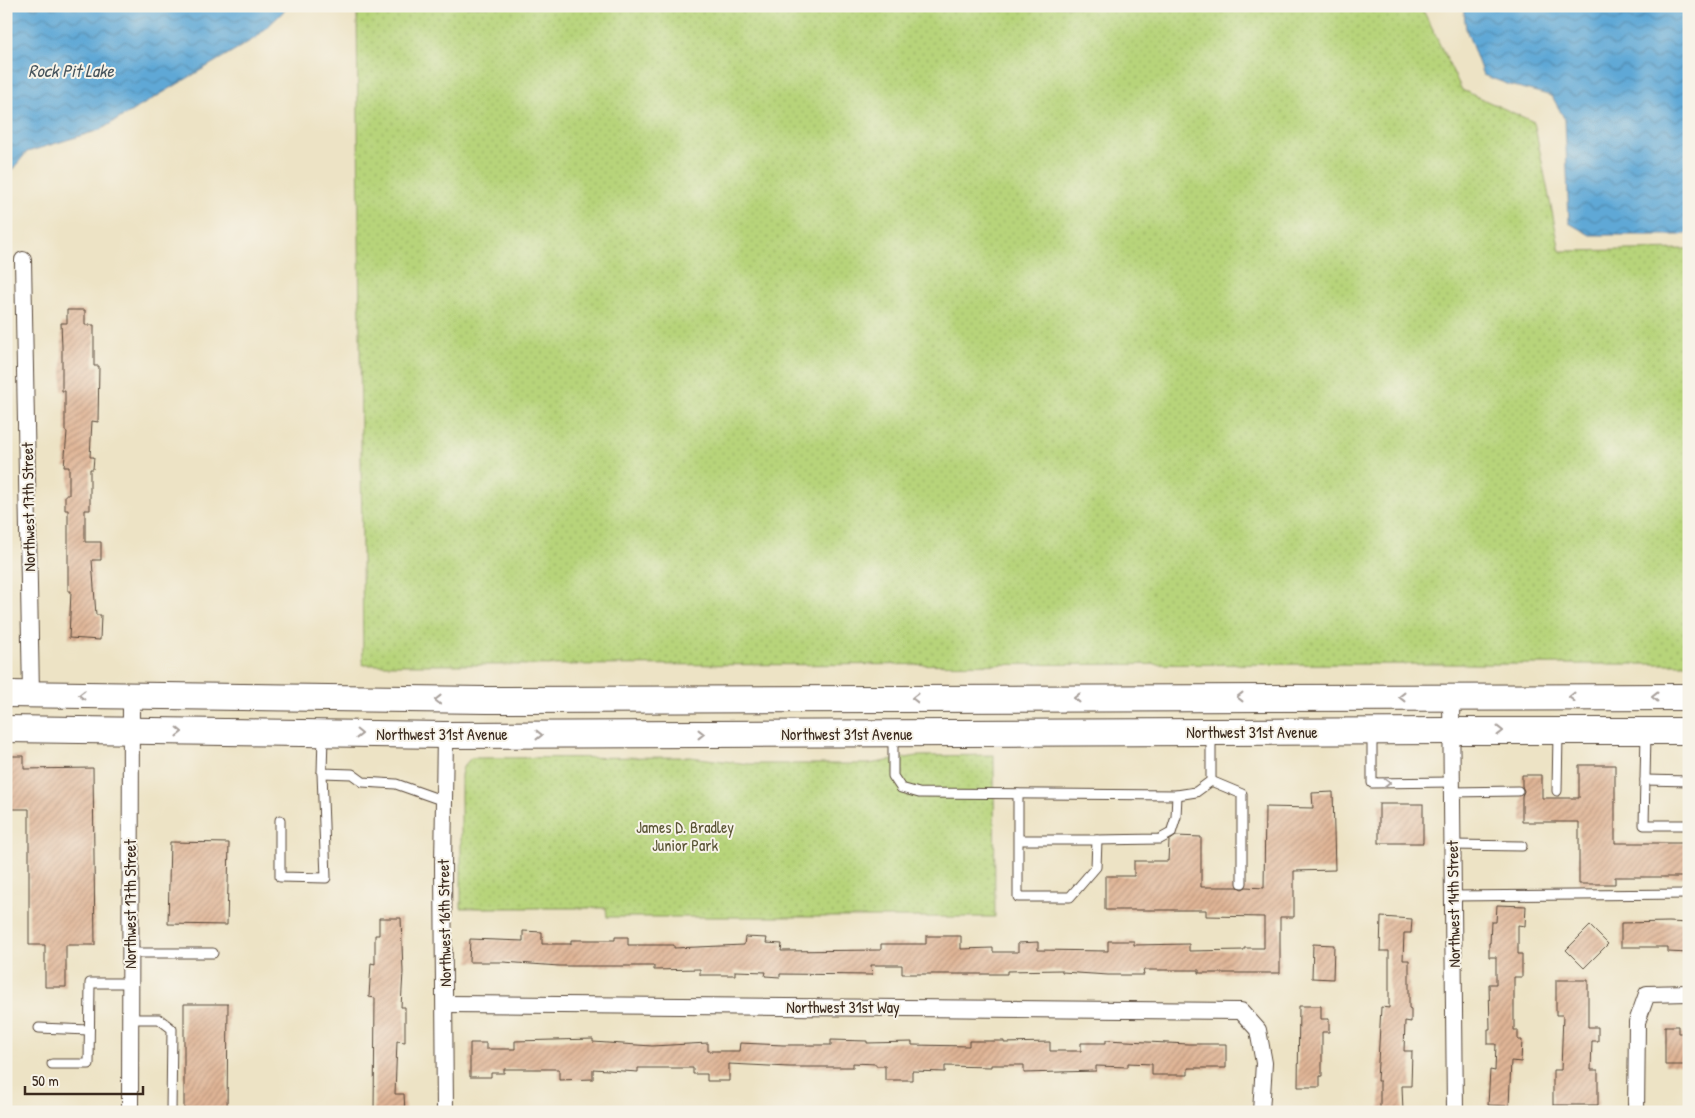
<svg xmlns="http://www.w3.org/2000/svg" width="1695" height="1118" font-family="'Patrick Hand',sans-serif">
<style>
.grass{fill:url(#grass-dots);stroke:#797f4c}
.water{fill:url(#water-waves);stroke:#4d697a}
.building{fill:url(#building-hatch)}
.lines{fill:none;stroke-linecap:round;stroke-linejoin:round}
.lane-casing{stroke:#564637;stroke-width:11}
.street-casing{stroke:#564637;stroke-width:18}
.primary-casing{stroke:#564637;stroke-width:28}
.lane{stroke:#fff;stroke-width:9}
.street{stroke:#fff;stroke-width:16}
.primary{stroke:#fff;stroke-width:26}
.oneway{stroke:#a79f9a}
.labels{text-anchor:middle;stroke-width:4;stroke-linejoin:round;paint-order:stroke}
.street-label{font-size:16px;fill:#3b2a1e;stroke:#f7f3e8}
.park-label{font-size:16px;fill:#5a5435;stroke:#f7f3e8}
.water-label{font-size:18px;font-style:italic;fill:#48565e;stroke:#f7f3e8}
</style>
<defs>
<pattern id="grass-dots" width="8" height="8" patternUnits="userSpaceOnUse" patternTransform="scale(1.25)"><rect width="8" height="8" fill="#b7d47a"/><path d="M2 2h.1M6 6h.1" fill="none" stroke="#9eb669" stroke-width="1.8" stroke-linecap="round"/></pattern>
<pattern id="water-waves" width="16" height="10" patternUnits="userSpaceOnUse" patternTransform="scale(1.25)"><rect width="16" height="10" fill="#5fa8d6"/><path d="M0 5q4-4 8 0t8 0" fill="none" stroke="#5089ad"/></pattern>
<pattern id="building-hatch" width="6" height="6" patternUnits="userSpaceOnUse" patternTransform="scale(1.25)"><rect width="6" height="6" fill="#e0b596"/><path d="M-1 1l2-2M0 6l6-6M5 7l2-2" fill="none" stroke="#b7937a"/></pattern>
</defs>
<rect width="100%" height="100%" fill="#f7f3e8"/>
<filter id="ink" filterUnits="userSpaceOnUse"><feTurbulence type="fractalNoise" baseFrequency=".02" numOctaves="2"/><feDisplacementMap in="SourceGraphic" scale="10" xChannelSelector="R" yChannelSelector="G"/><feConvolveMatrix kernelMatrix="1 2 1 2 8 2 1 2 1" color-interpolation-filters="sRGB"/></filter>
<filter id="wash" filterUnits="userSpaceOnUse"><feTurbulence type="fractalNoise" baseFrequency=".0096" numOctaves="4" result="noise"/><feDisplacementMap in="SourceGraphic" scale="20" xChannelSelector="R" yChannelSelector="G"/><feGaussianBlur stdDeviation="1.12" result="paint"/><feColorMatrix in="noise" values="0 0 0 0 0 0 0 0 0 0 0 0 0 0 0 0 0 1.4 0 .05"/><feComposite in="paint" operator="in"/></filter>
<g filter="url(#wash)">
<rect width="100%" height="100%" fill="#ede3c5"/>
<g class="grass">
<path d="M357 6H1421L1462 90 1534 122 1560 251 1689 249V664L363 665Z"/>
<path d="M994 755 995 917H607L606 908H461V775L463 767 471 758 690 757 749 764H869L917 756Z"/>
</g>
<g class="water">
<path d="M6 6H289L257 37 100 130 27 152 6 177Z"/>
<path d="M1463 6H1689V233L1680 235H1590L1569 223 1565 120 1552 96 1510 85 1483 75 1466 29Z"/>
</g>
<g id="blocks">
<g class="building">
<path d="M67 310H85V325H94V366H99L98 422 92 421 90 457H94L93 469H90V510H85V542H101V560H92L96 615H101L100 640 69 638 71 591H68V510H65V495H69V467H64L67 432 65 431V391H62V347L61 323H67Z"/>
<path d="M8 756H24V769L93 768 95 945H66V987H45V945H29V809H6V772H8Z"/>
<path d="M1579 765H1615V843H1689V877H1615V884H1579V822H1522V796L1524 791 1522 786V775H1542V798H1579Z"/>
<path d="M1333 792 1335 870 1294 871V917H1280V973H1199V970H1143L1144 975H1108L1062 972V970L1007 971V974H902V965H871L872 975 780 974V977L765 976 766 972 735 971V975H700V969L654 970V966H559L503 962H469L470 939 523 941V931L542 932V944H571V940H615V937H628V945H674V948L744 945 745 937 767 938 766 943 782 944 781 951 881 950V944H926V936H961V949L993 948V952H1018V943L1038 942V950L1108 951V941H1134V945L1189 944V951L1244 950V948H1264V917L1206 916V910H1105V876H1134V861H1168L1169 841 1176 836 1201 837V887H1238L1242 889 1246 887 1264 888 1265 807 1313 808 1312 793Z"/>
<rect x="1379" y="804" width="44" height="39"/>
<path d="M170 842 229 843 227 925 168 924Z"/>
<path d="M1497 905 1526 906 1525 926 1518 925V954H1522V977H1514V1030H1518V1040H1522L1521 1062 1511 1061 1509 1106 1488 1105 1490 1070 1495 1071 1496 1044H1488V1029H1490L1489 984H1496V957H1489V943H1490L1491 922H1496Z"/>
<path d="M1381 917 1412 919 1411 933H1404L1403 960H1409V1008L1411 1009V1022L1405 1021 1404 1051H1412L1411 1086H1402L1403 1112H1380V1081H1377L1381 1007 1389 1008V951H1380Z"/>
<path d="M379 918H401L403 972 401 1007H405V1042L397 1041 395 1094H404L405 1112H374L375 998 369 997 371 963 375 964V935H379Z"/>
<path d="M1669 922 1689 923V953L1668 952V947H1621V923Z"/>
<path d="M1590 926 1608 944 1584 968 1566 950Z"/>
<path d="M1313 944 1334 945 1333 979 1312 978Z"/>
<path d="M1556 980H1588V1027H1598V1041H1592L1591 1070H1598V1105H1553V1070H1561L1563 1015H1556Z"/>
<path d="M184 1004H228L227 1112H184Z"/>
<path d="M1299 1006H1321V1019H1329V1032H1322V1076H1320V1087H1298Z"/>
<path d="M1665 1026H1678V1033H1689V1065H1665Z"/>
<path d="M593 1039V1042L652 1046 708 1043V1051H739L740 1043 783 1045H831V1040L867 1041V1043L912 1042V1045L969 1046V1041H1004V1043L1050 1042V1051H1081V1043H1106V1040L1188 1044H1226V1068H1188V1075H1152V1064L1128 1063V1067L1096 1066V1071L1024 1073V1065H991V1067L945 1066V1072L912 1071V1080H885V1066H876V1064L853 1063V1067H789L729 1064V1081H707V1074H693V1068H638V1072L593 1069V1079L559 1080V1069H504V1073H491V1077H470V1043H486V1049H515V1041Z"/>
</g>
</g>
</g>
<g filter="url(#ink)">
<use href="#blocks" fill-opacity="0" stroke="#564637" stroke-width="1"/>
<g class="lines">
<defs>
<g id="lane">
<path d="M893 734V776L901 788 919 793 1177 795 1196 792 1211 781V735"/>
<path d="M1372 734V783L1452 782"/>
<path d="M1646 734 1644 825H1689"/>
<path d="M323 735 322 773 352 774 363 782 396 784 444 801"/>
<path d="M1645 780 1689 781"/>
<path d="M1211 781 1242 794V883"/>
<path d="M1557 791 1558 734"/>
<path d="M1452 792 1518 791"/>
<path d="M280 820V877L326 878 322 773"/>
<path d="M1018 840H1097L1096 867 1070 897H1018V794"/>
<path d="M1097 840 1160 839 1171 833 1176 817 1177 795"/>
<path d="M1452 845 1522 846"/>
<path d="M1453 896 1689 894"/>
<path d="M130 953H213"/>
<path d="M130 1019H159L172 1029 171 1112"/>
<path d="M39 1028 89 1030"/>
<path d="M52 1064H89L90 983H130"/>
</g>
<g id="street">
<path d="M23 260 31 694"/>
<path d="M1451 697 1455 1112"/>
<path d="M445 735 443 866 445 1112"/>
<path d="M445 1004 1241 1011 1258 1030 1264 1063 1261 1112"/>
<path d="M130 1112 131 696"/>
<path d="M1636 1112 1637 1022 1647 994 1689 993"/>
</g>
<g id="primary">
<path d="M6 694 487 700 1689 697"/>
<path d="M6 729 445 735 1451 731H1689"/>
</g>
</defs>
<use href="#lane" class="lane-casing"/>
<use href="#street" class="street-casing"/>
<use href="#primary" class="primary-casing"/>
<use href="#lane" class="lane"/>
<use href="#street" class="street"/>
<use href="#primary" class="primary"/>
</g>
<defs><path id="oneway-chevron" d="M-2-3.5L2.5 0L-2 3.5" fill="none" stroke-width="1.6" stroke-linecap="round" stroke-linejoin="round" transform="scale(1.25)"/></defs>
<g class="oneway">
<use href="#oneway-chevron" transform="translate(82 695) rotate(-179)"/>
<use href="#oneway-chevron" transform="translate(1240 697) rotate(180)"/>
<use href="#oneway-chevron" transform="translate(1402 697) rotate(180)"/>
<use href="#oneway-chevron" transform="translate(1572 697) rotate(180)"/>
<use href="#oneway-chevron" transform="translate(1655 697) rotate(180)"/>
<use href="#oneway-chevron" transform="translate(915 698) rotate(180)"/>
<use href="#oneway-chevron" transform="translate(1077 698) rotate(180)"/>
<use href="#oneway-chevron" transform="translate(438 700) rotate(-179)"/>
<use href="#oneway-chevron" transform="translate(1500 731)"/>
<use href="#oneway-chevron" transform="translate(179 732) rotate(1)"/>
<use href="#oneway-chevron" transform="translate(359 734) rotate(1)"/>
<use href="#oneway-chevron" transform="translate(701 734)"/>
<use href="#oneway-chevron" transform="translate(539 735)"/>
<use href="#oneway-chevron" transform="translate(1387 783) rotate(-1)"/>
</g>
</g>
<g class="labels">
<g class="street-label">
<text transform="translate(28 507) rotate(-91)" y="6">Northwest 17th Street</text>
<text x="1252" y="738">Northwest 31st Avenue</text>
<text x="442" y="740">Northwest 31st Avenue</text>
<text x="847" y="740">Northwest 31st Avenue</text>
<text transform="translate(130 904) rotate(-90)" y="6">Northwest 17th Street</text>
<text transform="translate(1453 904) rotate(-91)" y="6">Northwest 14th Street</text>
<text transform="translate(444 923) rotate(-91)" y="6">Northwest 16th Street</text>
<text x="843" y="1013">Northwest 31st Way</text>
</g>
<g class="park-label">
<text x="685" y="833">James D. Bradley<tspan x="685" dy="18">Junior Park</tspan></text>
</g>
<g class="water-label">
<text x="71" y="77">Rock Pit Lake</text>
</g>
</g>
<rect width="1695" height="1118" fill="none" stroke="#f7f3e8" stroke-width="25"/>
<path d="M25 1086v8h118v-8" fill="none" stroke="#3b2a1e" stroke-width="2.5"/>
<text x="32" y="1086" font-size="15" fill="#3b2a1e" stroke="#f7f3e8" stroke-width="4" paint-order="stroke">50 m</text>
</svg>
